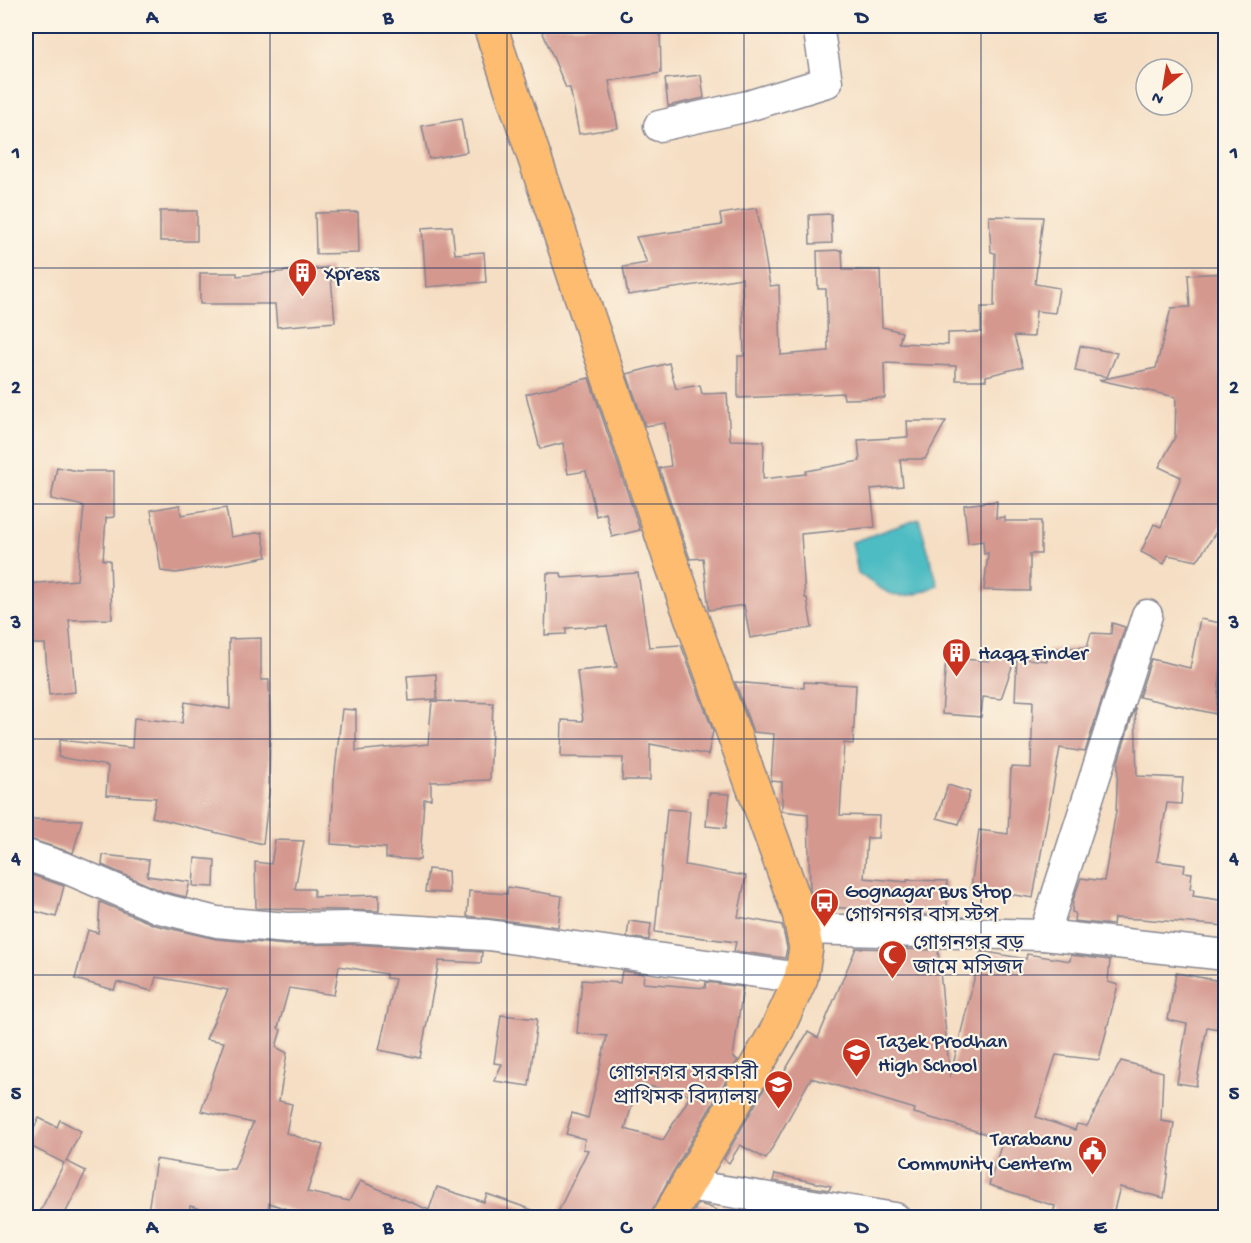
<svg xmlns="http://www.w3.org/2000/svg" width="1251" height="1243" font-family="'Gochi Hand','Noto Sans Bengali',sans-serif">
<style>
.water{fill:#4dbcc3;stroke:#347690;stroke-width:1.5}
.building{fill:#d4988f;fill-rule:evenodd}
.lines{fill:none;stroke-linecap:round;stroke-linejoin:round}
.street-casing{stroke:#888690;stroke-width:33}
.primary-casing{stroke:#888690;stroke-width:36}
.street{stroke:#fff;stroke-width:30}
.primary{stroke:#fdbc6f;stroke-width:33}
.grid{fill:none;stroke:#1b2f5e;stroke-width:1.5;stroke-opacity:0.55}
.labels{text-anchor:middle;stroke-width:4.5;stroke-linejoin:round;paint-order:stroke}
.poi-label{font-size:21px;fill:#1b2f5e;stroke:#fcf5e5;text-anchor:start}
.neatline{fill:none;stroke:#1b2f5e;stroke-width:2}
.grid-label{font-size:20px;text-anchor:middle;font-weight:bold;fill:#1b2f5e}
</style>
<rect width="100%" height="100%" fill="#fcf5e5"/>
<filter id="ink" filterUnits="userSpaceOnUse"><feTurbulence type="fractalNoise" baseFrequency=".0167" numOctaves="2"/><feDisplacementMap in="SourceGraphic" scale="12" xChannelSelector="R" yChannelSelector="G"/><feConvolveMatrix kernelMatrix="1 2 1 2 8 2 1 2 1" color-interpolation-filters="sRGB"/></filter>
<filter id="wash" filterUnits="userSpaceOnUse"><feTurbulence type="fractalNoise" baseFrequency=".008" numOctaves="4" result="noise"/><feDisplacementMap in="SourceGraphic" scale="24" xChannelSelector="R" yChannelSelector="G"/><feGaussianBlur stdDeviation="1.35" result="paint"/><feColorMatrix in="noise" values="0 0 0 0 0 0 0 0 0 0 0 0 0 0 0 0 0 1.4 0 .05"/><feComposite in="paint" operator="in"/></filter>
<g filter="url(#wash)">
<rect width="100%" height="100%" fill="#f5dec3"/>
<path class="water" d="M919 519 938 585C898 604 892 597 858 573L852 542Z"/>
<g id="blocks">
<g class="building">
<path d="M540 26H660L661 73 609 81 618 128 579 134 570 88H566Z"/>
<path d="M701 75 704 98 668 106 665 79Z"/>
<path d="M461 119 467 152 429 159 422 126Z"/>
<path d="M757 208 770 286 779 285 781 355 828 351 826 289H818L817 251 842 250 843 270H880L882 327 902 332 899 343 948 345V333L981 332V307H994L995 253 991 252 989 216 1043 217 1035 284 1059 288 1055 313 1036 311 1034 337 1014 336 1023 367 986 376V380H956V366L884 363 885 398 844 399 843 393 738 398V356H744L742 278 628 295 623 267 647 263 636 237 722 225 720 214Z"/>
<rect x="160" y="211" width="37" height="30"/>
<path d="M358 212 359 253 316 254 315 213Z"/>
<path d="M831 214 832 243 810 244 809 215Z"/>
<path d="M452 226 455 254 484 252 486 282 426 287 422 228Z"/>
<path d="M330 267 335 322 277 327 275 304H200V273H237V276Z"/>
<path d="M1226 273V517L1197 561 1168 555 1164 564 1141 552 1154 524 1161 527 1181 477 1159 467 1175 437 1176 397 1099 380 1156 368 1171 308 1190 307 1188 275Z"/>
<path d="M1080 346 1117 353 1107 377 1075 371Z"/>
<path d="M669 363 676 389 700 385 702 394 727 393 730 440 764 441 763 479 806 474V471L860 461 858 440 908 437 907 421H946L925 459H900L903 486 871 489 875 527 801 534 805 598H807L812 628 750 638 744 605 709 610 703 558 690 559 659 468 671 466 665 423 645 426 627 374Z"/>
<path d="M589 378 640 530 612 537 606 513 596 516 586 471 568 474 563 443 540 449 526 394Z"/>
<path d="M57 467 78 471H114V517L106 518 103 560H110L112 619 69 620 75 692 49 695 45 644H26V584L77 580 84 506 51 499Z"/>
<path d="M997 501 996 518 1005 517V521H1041V554H1030V591L984 590 988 553 984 554 983 541 968 543 964 505Z"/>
<path d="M180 505 181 515 226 508 231 537 262 532 267 557 176 573 161 571 151 510Z"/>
<path d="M547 573H561L562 578 638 573 649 647 681 645 713 731 708 755 650 744V780H622L623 758 561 757 562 720 583 721 577 671 617 667 607 626 566 628V634L545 635Z"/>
<path d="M1200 619 1226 624V648H1223L1216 714 1139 697 1151 659 1190 668Z"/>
<path d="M1112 623 1125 627 1085 752 1060 748 1033 898 971 888 979 830 1008 834 1011 767 1031 768 1033 701 1015 700 1017 658 1047 661V649L1087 647 1091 633 1111 634Z"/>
<path d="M261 638V680H269L270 732 269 792 263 844 152 817 156 798 106 795 108 766 58 757 60 740 132 748 134 718 182 723 185 702 230 709 229 639Z"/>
<path d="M989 656 1015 658 1001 699 983 697 981 717 942 714 946 658 989 661Z"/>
<path d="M436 674 437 699 409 701 407 676Z"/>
<path d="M735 682 804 688V682L856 685 853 744 844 743 840 815 879 816 878 838H867L864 878 907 882V880L947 881V909H934L935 915 856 913V909L816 906 810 890 808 814 782 811V782L771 781 774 734 753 732Z"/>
<path d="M432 701 493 703 490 780 431 782V799H424L420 860 386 858V848L331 844 334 779 342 709 356 710V751L428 744Z"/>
<path d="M1135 707 1137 776 1183 778 1181 804 1167 803 1157 861 1185 865 1184 872 1192 873 1190 889H1194L1193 896 1226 901V926L1140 919 1114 918 1113 925 1074 921 1075 913 1072 912 1073 900 1081 878 1104 881 1116 811 1118 762Z"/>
<path d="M948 785 970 792 959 824 937 818Z"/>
<path d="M709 793 730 794 726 828 706 826Z"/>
<path d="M667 809 690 811 685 865 746 876 738 917 782 925 787 948 785 958 734 951 736 942 655 932Z"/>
<path d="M26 819 82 820 73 853 26 838Z"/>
<path d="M275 840 304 841 295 889H314V897L379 895V911L256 908 255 862 271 864Z"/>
<path d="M103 855 149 860 147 876 190 882 186 897 164 892 102 865Z"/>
<path d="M195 858 215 860 214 887 193 886Z"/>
<path d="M428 869 448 871 449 893 425 892Z"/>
<path d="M26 873 64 886 56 917 26 909Z"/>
<path d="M508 887 562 896 558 927 467 916 469 891 507 894Z"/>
<path d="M100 902 155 925 216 939 287 945 353 944 482 952 481 963 439 961 420 1058 379 1050 395 979 386 978V974L339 966 334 995 289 988 278 1028 281 1030 276 1047 287 1053 279 1101 292 1104 286 1133 323 1145 307 1192 349 1201 360 1181 429 1210 437 1187 484 1202 487 1194 544 1214V1218H314L269 1203 266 1218H234L190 1206 188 1218H147L156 1159 216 1169H234L253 1123 201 1111 224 1042 206 1039 228 990 156 977 152 991 117 982 114 990 75 979 88 930 98 933Z"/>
<path d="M629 921 651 924 649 940 627 937Z"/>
<path d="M856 948 938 950 950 1077 981 951 1026 959 1027 954 1070 961 1071 955 1110 960 1108 982 1118 985 1099 1060 1056 1055 1036 1117 1075 1130 1077 1124 1087 1126 1121 1061 1163 1072 1161 1121 1174 1123 1164 1198 1120 1187 1112 1218H1052L1055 1206 989 1185 1003 1139 914 1113 915 1109 811 1078 766 1159 740 1145 729 1163 724 1159 770 1079 777 1084 808 1032 818 1038Z"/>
<path d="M622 971 644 974 643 983 705 988 706 982 743 987 733 1057 738 1060 666 1184 649 1218H555L588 1150 583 1149 585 1139 566 1134 572 1113 588 1118 607 1036 577 1033 582 980 620 983ZM638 1084 691 1095 663 1140 625 1129Z"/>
<path d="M1176 973 1226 982V1030L1207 1027 1196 1086 1177 1083 1187 1024 1168 1020Z"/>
<path d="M501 1015 537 1019 529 1086 494 1081 502 1064 494 1063Z"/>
<path d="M39 1118 57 1127 60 1120 81 1131 66 1161 86 1171 63 1218H37L64 1163 26 1144Z"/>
<path d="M775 1174 831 1186 829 1190 773 1181Z"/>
<path d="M698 1204 707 1206 734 1218H690Z"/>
</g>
</g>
</g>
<g filter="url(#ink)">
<use href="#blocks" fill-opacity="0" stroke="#888690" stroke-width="1.5"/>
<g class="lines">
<defs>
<g id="street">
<path d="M659 126 748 106 827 82 818 26"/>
<path d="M26 855 68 869 159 908 217 922 288 928 353 927 488 935 801 978"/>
<path d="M802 929 1044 935 1226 955"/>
<path d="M1044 935 1147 615"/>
<path d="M687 1185 895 1218"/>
</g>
<path id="primary" d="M490 26 669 556 799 913 806 948 801 978 777 1030 668 1218"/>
</defs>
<use href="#street" class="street-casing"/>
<use href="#primary" class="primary-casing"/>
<use href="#street" class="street"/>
<use href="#primary" class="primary"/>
</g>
</g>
<path class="grid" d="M270 26V1218M507 26V1218M744 26V1218M981 26V1218M26 268H1226M26 504H1226M26 739H1226M26 975H1226"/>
<defs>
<symbol id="building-pin" viewBox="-11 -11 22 30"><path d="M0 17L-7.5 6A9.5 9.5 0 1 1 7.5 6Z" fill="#c8321e" stroke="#fcf5e5"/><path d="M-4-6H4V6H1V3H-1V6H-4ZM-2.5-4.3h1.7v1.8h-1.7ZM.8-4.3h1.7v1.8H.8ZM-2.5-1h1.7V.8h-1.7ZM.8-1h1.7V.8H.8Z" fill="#fff"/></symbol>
<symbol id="bus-pin" viewBox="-11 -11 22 30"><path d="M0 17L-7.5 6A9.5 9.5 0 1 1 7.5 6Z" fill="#c8321e" stroke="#fcf5e5"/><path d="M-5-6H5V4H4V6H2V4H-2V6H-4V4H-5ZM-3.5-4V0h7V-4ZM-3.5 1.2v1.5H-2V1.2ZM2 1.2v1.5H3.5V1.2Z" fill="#fff"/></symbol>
<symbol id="mosque-pin" viewBox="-11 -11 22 30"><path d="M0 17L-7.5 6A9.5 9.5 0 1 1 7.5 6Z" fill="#c8321e" stroke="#fcf5e5"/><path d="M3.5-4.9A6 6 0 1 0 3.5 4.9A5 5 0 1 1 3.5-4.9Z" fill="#fff"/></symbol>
<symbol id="school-pin" viewBox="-11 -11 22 30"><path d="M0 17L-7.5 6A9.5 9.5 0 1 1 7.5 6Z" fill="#c8321e" stroke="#fcf5e5"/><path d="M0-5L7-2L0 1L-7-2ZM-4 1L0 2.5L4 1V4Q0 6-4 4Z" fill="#fff"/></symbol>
<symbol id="civic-pin" viewBox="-11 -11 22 30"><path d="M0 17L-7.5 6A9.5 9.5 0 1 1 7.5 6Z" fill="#c8321e" stroke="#fcf5e5"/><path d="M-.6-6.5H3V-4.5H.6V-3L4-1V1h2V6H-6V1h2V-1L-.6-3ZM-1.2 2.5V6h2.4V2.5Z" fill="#fff"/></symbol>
</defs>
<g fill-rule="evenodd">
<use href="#building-pin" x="286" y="256" width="33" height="45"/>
<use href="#building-pin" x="940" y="636" width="33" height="45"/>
<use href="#bus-pin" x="808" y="886" width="33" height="45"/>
<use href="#mosque-pin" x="876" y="938" width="33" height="45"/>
<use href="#school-pin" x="840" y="1036" width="33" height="45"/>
<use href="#school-pin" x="762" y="1068" width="33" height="45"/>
<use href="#civic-pin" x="1076" y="1134" width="33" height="45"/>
</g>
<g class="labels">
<g class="poi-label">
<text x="324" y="279">Xpress</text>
<text x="978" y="659">Haqq Finder</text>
<text x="845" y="897">Gognagar Bus Stop<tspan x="845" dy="24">গোগনগর বাস স্টপ</tspan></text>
<text x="913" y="949">গোগনগর বড়<tspan x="913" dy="24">জামে মসিজদ</tspan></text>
<text x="878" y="1047">Tazek Prodhan<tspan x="878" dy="24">High School</tspan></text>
<text x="758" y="1079" text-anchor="end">গোগনগর সরকারী<tspan x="758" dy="24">প্রাথিমক বিদ্যালয়</tspan></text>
<text x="1072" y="1145" text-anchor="end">Tarabanu<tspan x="1072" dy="24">Community Centerm</tspan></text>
</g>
</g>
<rect width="1251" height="1243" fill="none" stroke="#fcf5e5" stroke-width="66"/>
<g transform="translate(1164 87) rotate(210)"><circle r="28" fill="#fcf5e5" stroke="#a2a6af" stroke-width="1.5"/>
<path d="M0-4.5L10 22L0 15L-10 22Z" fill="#c8321e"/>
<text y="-9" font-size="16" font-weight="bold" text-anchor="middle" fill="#1b2f5e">N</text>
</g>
<rect x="33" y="33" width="1185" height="1177" class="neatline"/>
<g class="grid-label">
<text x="152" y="23">A</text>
<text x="388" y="23">B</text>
<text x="626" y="23">C</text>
<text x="862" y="23">D</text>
<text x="1100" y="23">E</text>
<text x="16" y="158">1</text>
<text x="1234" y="158">1</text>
<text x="16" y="393">2</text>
<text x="1234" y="393">2</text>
<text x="16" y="628">3</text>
<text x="1234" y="628">3</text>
<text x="16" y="864">4</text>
<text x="1234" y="864">4</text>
<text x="16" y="1099">5</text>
<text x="1234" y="1099">5</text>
<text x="152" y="1233">A</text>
<text x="388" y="1233">B</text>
<text x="626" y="1233">C</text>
<text x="862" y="1233">D</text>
<text x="1100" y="1233">E</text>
</g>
</svg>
